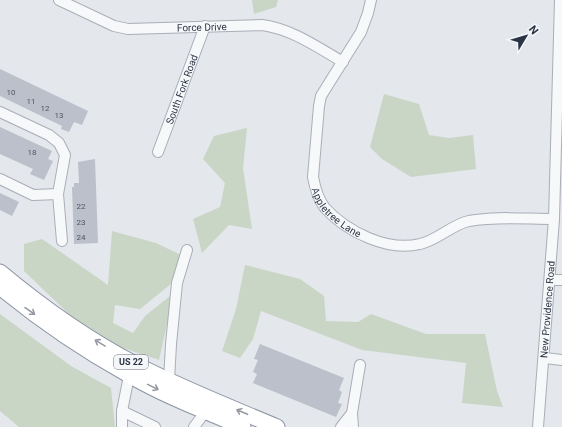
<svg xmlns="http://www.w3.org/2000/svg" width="562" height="427" font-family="Roboto,sans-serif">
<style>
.green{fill:#c9d6c5}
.building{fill:#bbc0ca}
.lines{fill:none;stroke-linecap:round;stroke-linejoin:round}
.minor-casing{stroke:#a9aeb7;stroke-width:12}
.highway-casing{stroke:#8b94a3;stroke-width:17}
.minor{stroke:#f7f8fa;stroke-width:10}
.highway{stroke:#fff;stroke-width:15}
.oneway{stroke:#959aa2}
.labels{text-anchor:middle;stroke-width:4;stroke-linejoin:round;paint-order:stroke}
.number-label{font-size:8px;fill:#4f5766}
.shield{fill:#f4f6f9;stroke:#676e7b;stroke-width:1}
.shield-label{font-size:9px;font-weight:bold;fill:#2b3445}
.street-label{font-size:10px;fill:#2b3445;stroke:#f4f6f9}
</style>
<rect width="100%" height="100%" fill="#e4e7ec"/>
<g class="green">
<path d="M252 0H278L276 7 254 14Z"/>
<path d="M384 94 419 104 429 135 449 138 473 135 476 169 411 177 382 159 370 147Z"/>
<path d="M247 128 243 168 252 229 229 225 202 253 193 219 220 207 225 183 203 159 214 136Z"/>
<path d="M112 231 156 243 183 256 177 279 140 309 115 305 113 323 133 333 145 316 174 293 159 360 120 347 71 316 24 271V244L42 239 108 285Z"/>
<path d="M245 265 300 279 324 296 326 321 358 322 371 314 426 334H485L497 391 503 407 462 403 466 363 362 350 261 311 253 339 240 358 222 351 236 309Z"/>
<path d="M0 314 71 366 111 388 115 427H19L0 411Z"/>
</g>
<g class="building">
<path d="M0 69 88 111 82 125 74 122 69 132 61 129 62 126 0 96Z"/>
<path d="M0 127 52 151 48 159 53 161 44 180 30 174 33 169 0 154Z"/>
<path d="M95 159 98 243 74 244 72 187H74V183H79L78 162Z"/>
<path d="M0 193 19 202 12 216 0 210Z"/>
<path d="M260 344 344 378 339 390 342 392 338 403 342 404 336 417 253 383 257 374 253 372 258 360 254 359Z"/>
</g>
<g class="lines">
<defs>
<g id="minor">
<path id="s1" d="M59 0 114 26 128 29 262 25C292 29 317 47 343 62"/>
<path id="s2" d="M371 0 368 13 361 32 321 96 319 106 313 177C315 188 318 199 325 208 347 232 388 252 420 244 438 240 451 225 469 221 496 216 527 219 554 219"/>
<path d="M0 112 49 135 59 143 65 155 58 194 62 241"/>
<path id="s3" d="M158 152 205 26"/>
<path d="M0 179 33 195 58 194"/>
<path d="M551 280H562"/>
<path d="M545 358 562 360"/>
<path d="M129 376 122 411 155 427"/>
<path d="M169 381 171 344 177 283 187 250"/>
<path d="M122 427V411"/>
<path d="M194 427 205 412"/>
<path d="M341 427 352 413"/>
<path d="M353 427 352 413 360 365"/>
<path id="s4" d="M538 427 554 219 560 0"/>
</g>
<g id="highway">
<path d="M0 272C42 307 87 339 135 364 181 388 230 407 277 427"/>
<path d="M0 287C40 320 84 350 129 375 165 396 205 411 243 427"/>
</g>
</defs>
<use href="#minor" class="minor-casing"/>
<use href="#highway" class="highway-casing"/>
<use href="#minor" class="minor"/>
<use href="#highway" class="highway"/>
</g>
<defs><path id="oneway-shaft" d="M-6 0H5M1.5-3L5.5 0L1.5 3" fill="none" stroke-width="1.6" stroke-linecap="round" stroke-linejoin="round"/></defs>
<g class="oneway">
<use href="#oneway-shaft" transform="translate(30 311) rotate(35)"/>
<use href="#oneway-shaft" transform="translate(100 343) rotate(-149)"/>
<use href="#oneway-shaft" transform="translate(153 387) rotate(26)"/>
<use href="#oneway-shaft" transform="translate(242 412) rotate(-157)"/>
</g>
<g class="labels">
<g class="number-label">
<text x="11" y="95">10</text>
<text x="31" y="104">11</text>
<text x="45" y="111">12</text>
<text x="59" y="118">13</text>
<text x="32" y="155">18</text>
<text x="81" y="209">22</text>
<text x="81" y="225">23</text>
<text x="81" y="240">24</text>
</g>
<rect class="shield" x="114" y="355" width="34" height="14" rx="3"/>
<g class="shield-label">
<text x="131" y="365">US 22</text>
</g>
<g class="street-label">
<text dy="4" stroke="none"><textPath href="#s1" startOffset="149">Force Drive</textPath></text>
<text dy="4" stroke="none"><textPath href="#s3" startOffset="67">South Fork Road</textPath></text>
<text dy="4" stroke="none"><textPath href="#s2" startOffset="235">Appletree Lane</textPath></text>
<text dy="4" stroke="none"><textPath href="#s4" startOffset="118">New Providence Road</textPath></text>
</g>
</g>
<g transform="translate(526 36) rotate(52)" stroke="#f4f6f9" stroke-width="3" paint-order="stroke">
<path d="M0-3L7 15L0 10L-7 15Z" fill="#2b3445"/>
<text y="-6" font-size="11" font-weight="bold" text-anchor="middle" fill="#2b3445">N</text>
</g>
</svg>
